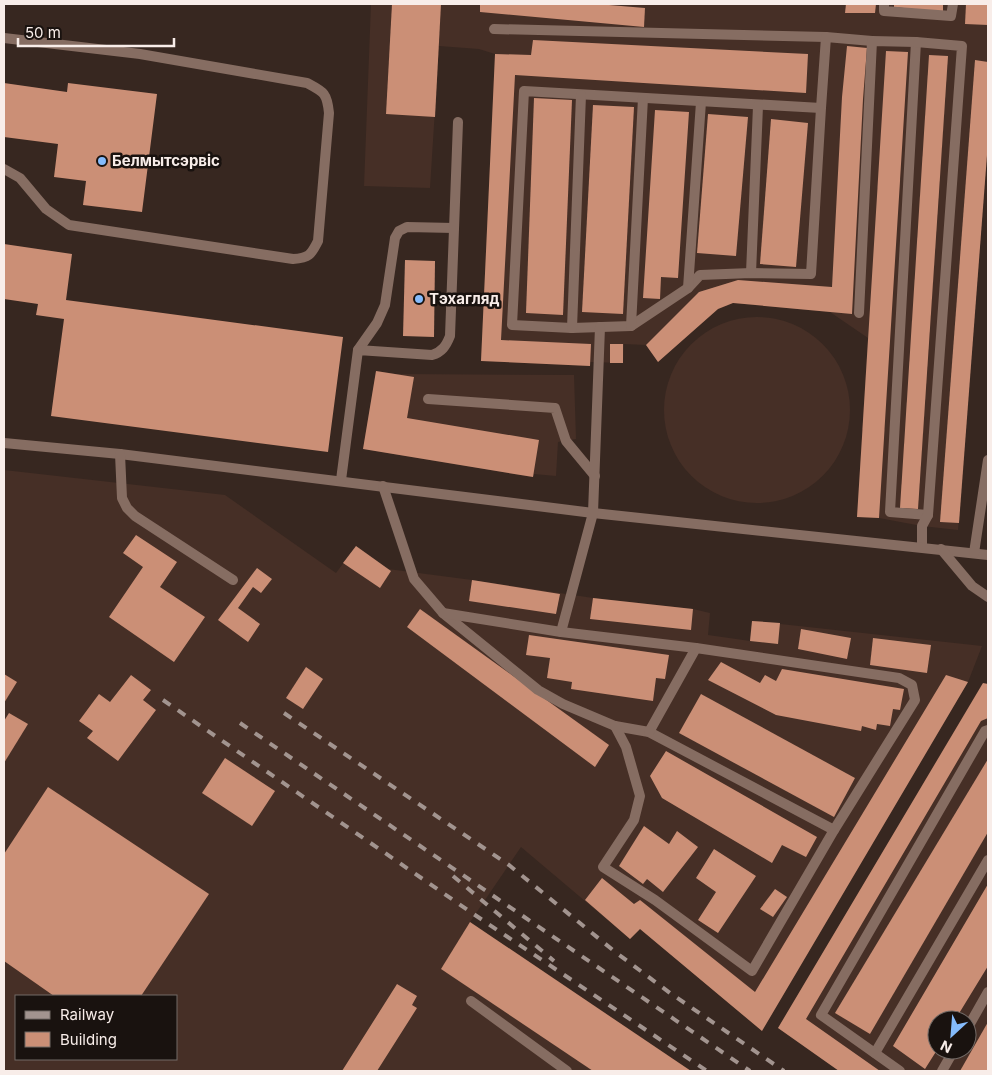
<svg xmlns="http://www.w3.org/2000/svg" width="992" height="1075" font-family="Inter,sans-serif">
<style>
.built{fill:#462f26;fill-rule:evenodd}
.building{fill:#cb8f76}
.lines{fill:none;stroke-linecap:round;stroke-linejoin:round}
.lane{stroke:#866d62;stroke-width:10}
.rail{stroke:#a2948f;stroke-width:4;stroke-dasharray:9 9;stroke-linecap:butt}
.poi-dot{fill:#85bbfb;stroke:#19120f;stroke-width:2}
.labels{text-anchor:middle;stroke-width:5;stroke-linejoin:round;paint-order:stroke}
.poi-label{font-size:15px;font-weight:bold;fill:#f8ede9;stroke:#19120f;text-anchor:start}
</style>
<rect width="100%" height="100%" fill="#372720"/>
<g class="built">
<path d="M371 4H988V142L958 530 922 526 879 518 857 517 868 338 830 312 733 303 718 309 658 362 646 345 624 344 623 363 590 362V366L481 361 495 54 479 49 439 46 430 188 364 186Z"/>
<circle cx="757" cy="410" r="93"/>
<path d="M376 371 396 374 574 375 576 439 558 442 556 476 534 474 533 477 363 449Z"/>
<path d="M4 470 225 495 336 573 356 546 388 569 472 580 593 598 693 609 710 613 708 635 750 641 752 621 982 646 968 682 762 1031 640 929 630 939 521 847 470 922 691 1071H4ZM16 996H176V1059H16Z"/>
<path d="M982 684 988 685V1071H839L778 1028ZM937 1020H967V1050H937Z"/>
</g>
<g class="building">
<path d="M392 4H441L435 117 386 114Z"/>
<path d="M480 4H597L645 8 644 27 480 12Z"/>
<path d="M846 4H876L875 13H845Z"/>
<path d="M894 4H943V12L894 7Z"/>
<path d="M966 4H988V25L965 24Z"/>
<path d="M533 40 808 54 806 93 515 75 501 340 591 344 590 366 481 361 495 54 531 55Z"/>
<path d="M847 46 867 48 863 99 852 314 733 303 718 309 658 362 646 345 699 292 738 280 832 287 842 97Z"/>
<path d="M886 51 908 52 879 518 857 517Z"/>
<path d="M929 55 948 56 918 509 900 508Z"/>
<path d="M975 60 988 62V142L959 523 940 522Z"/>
<path d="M4 83 67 92 68 83 157 94 142 212 83 205 86 181 54 177 58 144 4 137Z"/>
<path d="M534 98 572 100 563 315 526 313Z"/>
<path d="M593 105 634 107 623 314 582 312Z"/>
<path d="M655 110 689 112 678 278 661 277 660 299 643 298Z"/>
<path d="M708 114 748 117 736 256 697 253Z"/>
<path d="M771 119 808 123 796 267 760 264Z"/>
<path d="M4 244 72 254 66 300 343 337 328 452 51 416 64 319 36 315 38 304 4 299Z"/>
<path d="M405 260 435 261 434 337 403 336Z"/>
<rect x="610" y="344" width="13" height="19"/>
<path d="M376 371 414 377 407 418 539 440 533 477 363 449Z"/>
<path d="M136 535 177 562 160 587 205 617 174 662 109 617 143 567 123 553Z"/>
<path d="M356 546 391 571 380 588 343 563Z"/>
<path d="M257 568 272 579 261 593 253 587 238 608 260 624 248 642 218 620Z"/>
<path d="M472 580 560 594 556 614 469 601Z"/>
<path d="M593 598 693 609 691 630 590 619Z"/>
<path d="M420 609 609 745 595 767 407 627Z"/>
<path d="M752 621 780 623 778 644 750 641Z"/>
<path d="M801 629 851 638 847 659 798 649Z"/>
<path d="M529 635 669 655 665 679 656 678 653 701 571 689 572 682 547 678 550 658 526 655Z"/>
<path d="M873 638 931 645 927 673 870 665Z"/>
<path d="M721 662 760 683 765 675 776 681 782 669 904 689 900 710 893 709 890 726 877 724 876 730 862 726 861 731 776 715 708 680Z"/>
<path d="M306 667 323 679 303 709 286 698Z"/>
<path d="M4 674 17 682 4 703Z"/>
<path d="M131 675 151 690 143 700 156 710 118 761 87 738 93 731 79 721 99 694 110 702Z"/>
<path d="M946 675 968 682 762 1031 640 929 630 939 585 900 602 878 634 904 640 900 755 992Z"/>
<path d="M983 683 988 684V718L981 721 806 1019 880 1071H839L778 1028Z"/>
<path d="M701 694 855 778 834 817 679 733Z"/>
<path d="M9 713 28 724 4 763V721Z"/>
<path d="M666 751 817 837 806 857 782 845 772 863 662 798 650 776Z"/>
<path d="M225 758 275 791 252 826 202 793Z"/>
<path d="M988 759V832L870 1034 835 1013Z"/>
<path d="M48 787 209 894 141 996H54L4 961V854Z"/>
<path d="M644 826 669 844 677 831 698 847 663 892 647 879 643 884 619 866Z"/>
<path d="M714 849 756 876 718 933 698 920 716 892 696 878Z"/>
<path d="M988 884V966L955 1020H937V1050L925 1069 893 1046Z"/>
<path d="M775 889 787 897 773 917 760 909Z"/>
<path d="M470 922 691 1071H593L441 969Z"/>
<path d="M397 984 417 996 412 1005 417 1008 377 1071H342Z"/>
<path d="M988 1022V1071H960Z"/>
</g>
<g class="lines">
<g class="lane">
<path d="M884 4V11L951 16 953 4"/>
<path d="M494 29 826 37"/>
<path d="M4 38 140 54 307 83C324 92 327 93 329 113L318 241C311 255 309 258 293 259L69 225 46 209 20 178 4 169"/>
<path d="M916 42 890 512 928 515"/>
<path d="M821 108 811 274 751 273 700 275 688 288 631 326 572 328 512 325 524 91 821 108 826 37 872 41"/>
<path d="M751 273 758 106"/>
<path d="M688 288 701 102"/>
<path d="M859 313 872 41 916 42 962 46 928 515 922 526V547"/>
<path d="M631 326 643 98"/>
<path d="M572 328 581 95"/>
<path d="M358 350 377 323 385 305 395 238 399 231 407 227 454 228"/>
<path d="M428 399 555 408 566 441 595 476"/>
<path d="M4 443 120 454 593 513 988 555"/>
<path d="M120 454 122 498 127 508 135 516 233 580"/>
<path d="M341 480 358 350 432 355C442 352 446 346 450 336L458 122"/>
<path d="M383 486 414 579 443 613 538 690 563 704 615 726 649 732 834 830"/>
<path d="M941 549 972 586 988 597"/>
<path d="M974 553 988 460"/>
<path d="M443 613 561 632 696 648 899 678 912 685 915 700 834 830 752 971 655 900 603 867 634 820 640 796 626 747 615 726"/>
<path d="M561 632 593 513 600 327"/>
<path d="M649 732 696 648"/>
<path d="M471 1001 567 1071"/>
<path d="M967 1029 988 992"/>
<path d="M875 1053 988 860"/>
<path d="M900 1071 821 1015 985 731 988 730"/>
<path d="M942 1071 954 1050"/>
</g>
<g class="rail">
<path d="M163 700 475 915 707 1071"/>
<path d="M284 713 509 865 614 951 670 993 784 1071"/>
<path d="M240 723 750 1071"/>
<path d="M453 876 554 961"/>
</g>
</g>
<g class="poi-dot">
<circle cx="102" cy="161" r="5"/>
<circle cx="419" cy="299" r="5"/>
</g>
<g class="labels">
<g class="poi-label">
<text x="112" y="166">Белмытсэрвіс</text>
<text x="429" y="304">Тэхагляд</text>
</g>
</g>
<rect width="992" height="1075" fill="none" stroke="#f8ede9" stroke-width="10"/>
<rect x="15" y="995" width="162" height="65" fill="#19120f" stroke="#726a66"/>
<rect x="25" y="1011" width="25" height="8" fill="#a2948f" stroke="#726a66"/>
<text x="60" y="1020" font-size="15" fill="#f8ede9">Railway</text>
<rect x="25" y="1032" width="25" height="15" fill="#cb8f76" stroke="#726a66"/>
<text x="60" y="1045" font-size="15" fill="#f8ede9">Building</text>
<g transform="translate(952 1035) rotate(206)"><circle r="24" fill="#19120f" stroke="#726a66"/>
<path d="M0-4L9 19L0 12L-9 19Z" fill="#85bbfb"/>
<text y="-8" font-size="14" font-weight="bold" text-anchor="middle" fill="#f8ede9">N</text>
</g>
<path d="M18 38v8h156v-8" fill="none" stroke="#f8ede9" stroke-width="2.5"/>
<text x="25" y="38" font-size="15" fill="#f8ede9" stroke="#19120f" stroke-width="4" paint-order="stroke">50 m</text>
</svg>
